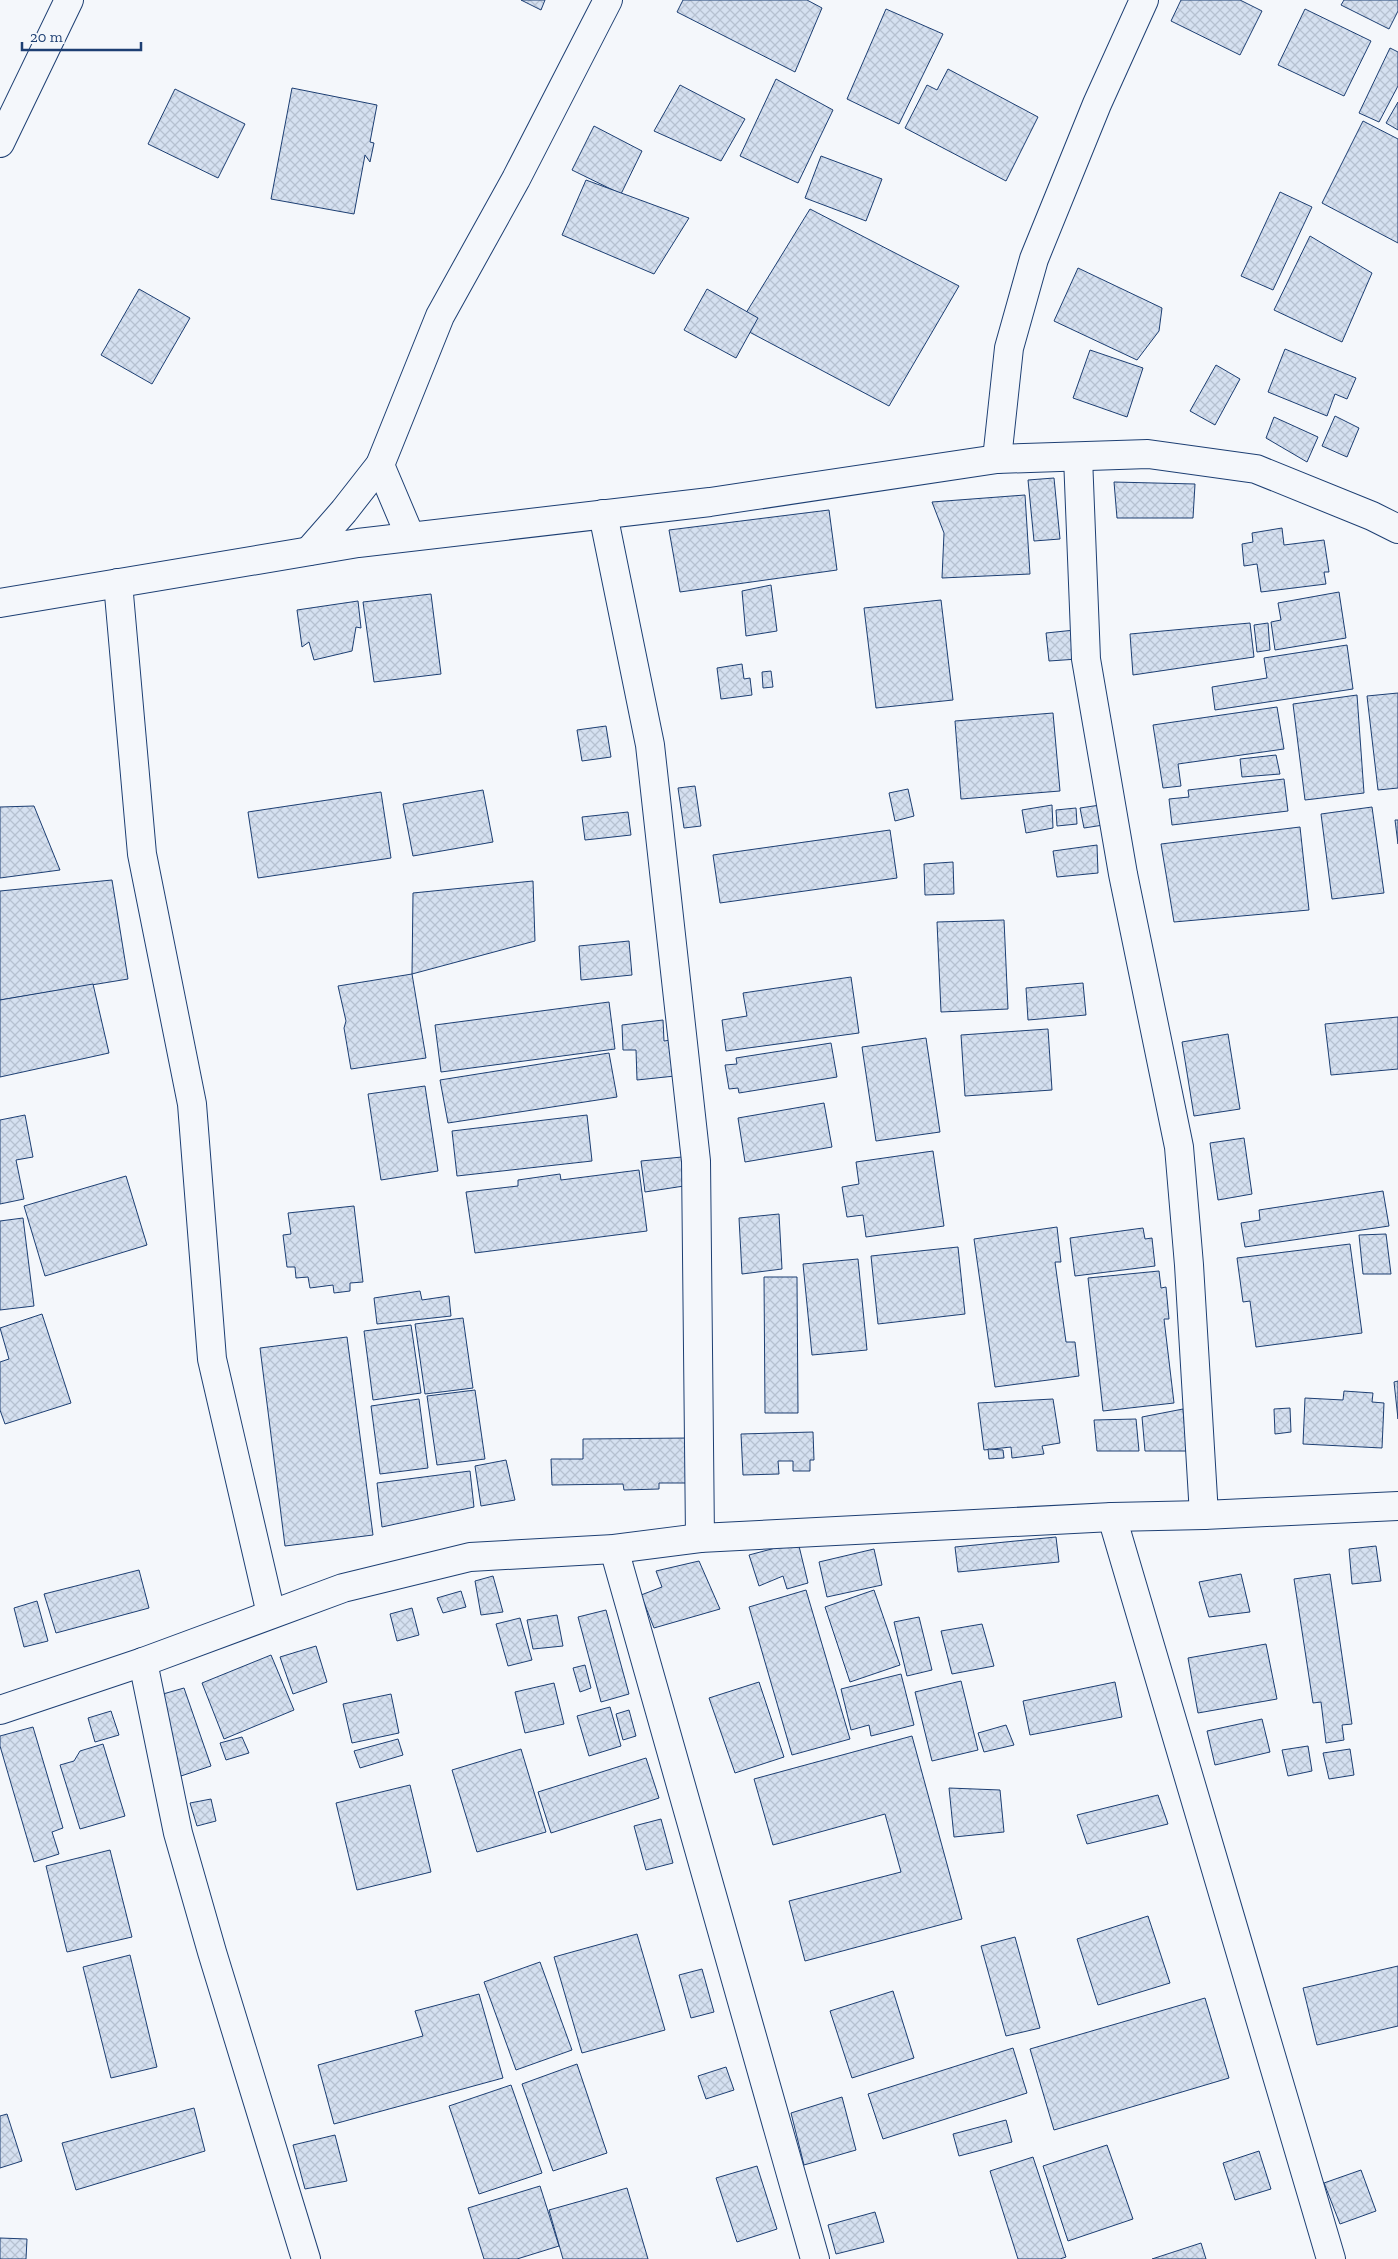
<svg xmlns="http://www.w3.org/2000/svg" width="1398" height="2259" font-family="'Zilla Slab',serif">
<style>
.building{fill:url(#building-cross-hatch);stroke:#1d3f73}
.lines{fill:none;stroke-linecap:round;stroke-linejoin:round}
.minor-casing{stroke:#1d3f73;stroke-width:30}
.minor{stroke:#f4f7fb;stroke-width:28}
</style>
<defs>
<pattern id="building-cross-hatch" width="8" height="8" patternUnits="userSpaceOnUse" patternTransform="scale(1.25)"><rect width="8" height="8" fill="#d5e0f0"/><path d="M0 0l8 8M0 8l8-8" fill="none" stroke="#b6c1d1"/></pattern>
</defs>
<rect width="100%" height="100%" fill="#f4f7fb"/>
<g class="building">
<path d="M521 0H545L541 10Z"/>
<path d="M683 0H807L822 8 795 72 677 12Z"/>
<path d="M1181 0H1240L1262 11 1240 55 1171 21Z"/>
<path d="M1344 0H1398V11L1389 29 1341 5Z"/>
<path d="M886 9 943 34 899 124 847 99Z"/>
<path d="M1305 9 1371 41 1344 96 1278 65Z"/>
<path d="M1390 48 1398 52V86L1379 122 1359 113Z"/>
<path d="M948 69 1038 117 1006 181 905 128 927 85 937 90Z"/>
<path d="M776 79 833 110 798 183 740 156Z"/>
<path d="M680 85 745 119 721 161 654 131Z"/>
<path d="M292 88 377 105 370 142 374 143 370 162 365 155 354 214 271 199Z"/>
<path d="M175 89 245 124 218 178 148 144Z"/>
<path d="M1398 102V130L1386 123Z"/>
<path d="M1363 121 1398 139V243L1322 203Z"/>
<path d="M594 126 642 151 621 194 572 170Z"/>
<path d="M821 156 882 179 866 221 805 198Z"/>
<path d="M586 180 689 218 654 274 562 235Z"/>
<path d="M1280 192 1312 207 1273 290 1241 276Z"/>
<path d="M810 209 959 286 889 406 738 326Z"/>
<path d="M1310 236 1372 273 1342 342 1274 310Z"/>
<path d="M1078 268 1162 308 1159 331 1137 360 1054 321Z"/>
<path d="M139 289 190 318 152 384 101 355Z"/>
<path d="M707 289 758 318 736 358 684 330Z"/>
<path d="M1285 349 1356 378 1347 399 1335 394 1327 416 1268 392Z"/>
<path d="M1090 350 1143 368 1127 417 1073 398Z"/>
<path d="M1216 365 1240 379 1215 425 1190 411Z"/>
<path d="M1335 416 1359 428 1347 457 1322 446Z"/>
<path d="M1274 417 1318 437 1307 462 1266 438Z"/>
<path d="M1054 478 1060 539 1034 541 1028 480Z"/>
<path d="M1114 482 1195 484 1193 518H1117Z"/>
<path d="M1025 495 1030 574 942 578 944 533 932 502Z"/>
<path d="M829 510 837 570 680 592 669 530Z"/>
<path d="M1282 528 1284 545 1324 540 1329 572H1324L1326 584 1261 592 1257 564 1244 566 1242 544 1253 542 1252 533Z"/>
<path d="M771 585 777 631 746 636 742 591Z"/>
<path d="M1339 592 1346 638 1275 650 1271 622 1281 620 1278 603Z"/>
<path d="M431 594 441 674 374 682 363 602Z"/>
<path d="M941 600 953 700 876 708 864 608Z"/>
<path d="M358 601 361 628 356 627 352 651 314 660 309 642 302 647 297 610Z"/>
<path d="M1250 623 1254 657 1133 675 1130 634Z"/>
<path d="M1268 623 1270 650 1257 652 1254 625Z"/>
<path d="M1075 630 1078 659 1049 661 1046 633Z"/>
<path d="M1347 645 1353 689 1215 710 1212 687 1267 678 1264 658Z"/>
<path d="M742 664 744 679 750 678 752 695 721 699 717 668Z"/>
<path d="M771 671 773 687 763 688 762 672Z"/>
<path d="M1398 693V788L1378 790 1367 696Z"/>
<path d="M1357 695 1364 793 1305 800 1293 704Z"/>
<path d="M1277 707 1284 749 1178 764 1181 786 1163 788 1153 725Z"/>
<path d="M1053 713 1060 791 961 799 955 721Z"/>
<path d="M606 726 611 757 582 761 577 730Z"/>
<path d="M1276 755 1280 774 1242 777 1240 759Z"/>
<path d="M1284 779 1288 811 1172 825 1169 799 1189 797 1188 790Z"/>
<path d="M695 786 701 826 684 828 678 788Z"/>
<path d="M908 789 914 816 895 821 889 793Z"/>
<path d="M483 790 493 842 413 856 403 804Z"/>
<path d="M381 792 391 858 258 878 248 812Z"/>
<path d="M1107 804 1110 824 1084 828 1080 808Z"/>
<path d="M1052 805 1053 828 1026 833 1022 810Z"/>
<path d="M34 806 60 870 0 878V807Z"/>
<path d="M1372 807 1384 893 1332 899 1321 814Z"/>
<path d="M1076 808 1077 824 1057 826 1056 810Z"/>
<path d="M628 812 631 835 585 840 582 817Z"/>
<path d="M1395 820H1398V844Z"/>
<path d="M1300 827 1309 910 1174 922 1161 844Z"/>
<path d="M890 830 897 878 720 903 713 855Z"/>
<path d="M1097 845 1098 873 1057 877 1053 851Z"/>
<path d="M953 862 954 894 925 895 924 864Z"/>
<path d="M112 880 128 979 0 1000V891Z"/>
<path d="M533 881 535 941 412 974 413 893Z"/>
<path d="M1004 920 1008 1009 941 1012 937 922Z"/>
<path d="M629 941 632 975 581 980 579 946Z"/>
<path d="M412 974 426 1058 351 1069 344 1028 346 1021 338 986Z"/>
<path d="M851 977 859 1033 726 1051 722 1020 747 1016 743 993Z"/>
<path d="M1083 983 1086 1015 1028 1020 1026 988Z"/>
<path d="M93 984 109 1053 0 1077V1000Z"/>
<path d="M609 1002 615 1049 441 1072 435 1025Z"/>
<path d="M1398 1017V1069L1331 1075 1325 1024Z"/>
<path d="M663 1020 664 1041 671 1040 675 1076 637 1080 636 1050H623L622 1025Z"/>
<path d="M1048 1029 1052 1090 965 1096 961 1035Z"/>
<path d="M1228 1034 1240 1109 1194 1116 1182 1042Z"/>
<path d="M926 1038 940 1132 876 1141 862 1047Z"/>
<path d="M831 1043 837 1077 739 1093 738 1088 729 1089 725 1065 737 1064 736 1058Z"/>
<path d="M609 1053 617 1097 448 1123 440 1080Z"/>
<path d="M425 1086 438 1171 381 1180 368 1094Z"/>
<path d="M824 1103 832 1147 745 1162 738 1118Z"/>
<path d="M25 1115 33 1157 16 1160 24 1199 0 1204V1120Z"/>
<path d="M587 1115 592 1161 457 1176 452 1131Z"/>
<path d="M1244 1138 1252 1194 1218 1200 1210 1143Z"/>
<path d="M933 1151 944 1226 866 1237 863 1215 847 1217 842 1187 859 1184 856 1162Z"/>
<path d="M682 1157 684 1186 645 1192 641 1161Z"/>
<path d="M639 1170 647 1231 475 1253 466 1192 518 1186V1180L560 1174 561 1180Z"/>
<path d="M126 1176 147 1245 45 1276 24 1206Z"/>
<path d="M1383 1191 1389 1226 1245 1247 1241 1223 1260 1220 1259 1210Z"/>
<path d="M354 1206 363 1282 350 1283V1291L334 1293 333 1285 310 1288 308 1277 296 1278 295 1267H287L283 1235 291 1234 288 1213Z"/>
<path d="M779 1214 782 1269 742 1274 739 1218Z"/>
<path d="M23 1218 34 1306 0 1310V1221Z"/>
<path d="M1057 1227 1061 1262H1055L1066 1342H1075L1079 1376 995 1387 974 1239Z"/>
<path d="M1143 1228 1145 1239 1152 1238 1155 1266 1075 1276 1070 1238Z"/>
<path d="M1386 1234 1391 1274H1363L1359 1235Z"/>
<path d="M1350 1244 1362 1333 1256 1347 1250 1301 1243 1302 1237 1258Z"/>
<path d="M958 1247 965 1314 878 1324 871 1256Z"/>
<path d="M858 1259 867 1350 812 1355 803 1264Z"/>
<path d="M1159 1271 1161 1288 1166 1287 1169 1319H1164L1174 1403 1103 1411 1088 1278Z"/>
<path d="M764 1277H797L798 1413H765Z"/>
<path d="M420 1291 422 1300 449 1296 451 1316 377 1324 374 1298Z"/>
<path d="M42 1314 71 1403 5 1424 0 1410V1362L9 1359 0 1328Z"/>
<path d="M463 1318 473 1388 425 1394 415 1324Z"/>
<path d="M411 1325 421 1393 373 1400 364 1331Z"/>
<path d="M347 1337 373 1535 285 1546 260 1348Z"/>
<path d="M1398 1381V1419L1394 1382Z"/>
<path d="M475 1390 485 1459 437 1465 427 1396Z"/>
<path d="M1344 1391 1373 1393 1372 1402 1384 1403 1382 1448 1303 1444 1305 1398 1343 1400Z"/>
<path d="M419 1399 428 1468 380 1474 371 1406Z"/>
<path d="M1053 1399 1060 1443 1042 1446 1044 1454 1012 1458 1011 1447 984 1450 978 1403Z"/>
<path d="M1290 1408 1291 1432 1275 1434 1274 1409Z"/>
<path d="M1183 1409 1187 1451H1145L1142 1417Z"/>
<path d="M1136 1419 1139 1451H1097L1094 1420Z"/>
<path d="M813 1432 814 1460H810V1471H793V1461H778L779 1474 743 1475 741 1434Z"/>
<path d="M690 1438 691 1483H659V1489L624 1490 623 1484 552 1485 551 1459H583V1439Z"/>
<path d="M988 1449 1003 1450 1004 1458 989 1459Z"/>
<path d="M506 1460 515 1500 481 1506 475 1466Z"/>
<path d="M470 1471 474 1507 382 1527 377 1483Z"/>
<path d="M1056 1537 1059 1562 958 1572 955 1547Z"/>
<path d="M798 1542 808 1583 787 1589 783 1576 759 1586 749 1555Z"/>
<path d="M1376 1546 1381 1581 1352 1584 1349 1549Z"/>
<path d="M874 1549 882 1585 827 1597 819 1562Z"/>
<path d="M699 1561 720 1609 654 1628 641 1595 662 1587 656 1571Z"/>
<path d="M139 1570 149 1608 56 1633 44 1594Z"/>
<path d="M1241 1574 1250 1612 1209 1617 1199 1582Z"/>
<path d="M1330 1574 1352 1724 1342 1725 1344 1740 1326 1743 1321 1702 1313 1703 1294 1579Z"/>
<path d="M493 1576 503 1612 481 1615 475 1581Z"/>
<path d="M806 1590 850 1739 792 1755 749 1607Z"/>
<path d="M874 1590 900 1665 850 1682 825 1607Z"/>
<path d="M461 1591 466 1607 443 1613 437 1598Z"/>
<path d="M37 1601 48 1641 24 1647 14 1608Z"/>
<path d="M412 1608 419 1635 397 1641 390 1614Z"/>
<path d="M606 1610 629 1694 601 1702 578 1617Z"/>
<path d="M557 1615 563 1646 533 1649 527 1620Z"/>
<path d="M919 1617 932 1670 907 1676 894 1622Z"/>
<path d="M520 1618 532 1660 508 1666 496 1624Z"/>
<path d="M982 1624 994 1666 952 1674 941 1631Z"/>
<path d="M1266 1644 1277 1699 1198 1713 1188 1658Z"/>
<path d="M316 1646 327 1682 293 1694 280 1657Z"/>
<path d="M271 1655 294 1710 224 1739 202 1683Z"/>
<path d="M585 1665 591 1688 580 1692 573 1668Z"/>
<path d="M901 1674 914 1725 871 1736 869 1725 851 1730 841 1689Z"/>
<path d="M961 1681 978 1750 932 1761 915 1692Z"/>
<path d="M759 1682 784 1757 735 1773 709 1698Z"/>
<path d="M1115 1682 1122 1717 1030 1735 1023 1701Z"/>
<path d="M554 1683 564 1724 525 1733 515 1692Z"/>
<path d="M184 1688 211 1766 181 1776 156 1696Z"/>
<path d="M391 1694 399 1733 352 1743 343 1704Z"/>
<path d="M610 1707 621 1746 589 1756 577 1716Z"/>
<path d="M629 1710 636 1736 623 1740 616 1714Z"/>
<path d="M111 1711 119 1735 95 1742 88 1718Z"/>
<path d="M1262 1719 1270 1752 1215 1765 1207 1731Z"/>
<path d="M1006 1725 1014 1745 984 1752 978 1733Z"/>
<path d="M33 1727 63 1828 52 1832 59 1854 34 1862 0 1746V1736Z"/>
<path d="M912 1736 962 1919 805 1961 789 1901 901 1872 885 1814 773 1845 754 1779Z"/>
<path d="M242 1737 249 1753 226 1760 220 1743Z"/>
<path d="M398 1739 403 1755 360 1768 354 1751Z"/>
<path d="M103 1744 125 1816 80 1829 60 1765 74 1761 80 1751Z"/>
<path d="M1308 1746 1312 1771 1288 1776 1282 1750Z"/>
<path d="M521 1749 546 1832 477 1852 452 1770Z"/>
<path d="M1350 1749 1354 1775 1329 1779 1323 1753Z"/>
<path d="M646 1758 659 1798 551 1833 538 1792Z"/>
<path d="M410 1785 431 1872 357 1890 336 1803Z"/>
<path d="M949 1788 1000 1790 1004 1832 954 1837Z"/>
<path d="M1158 1795 1168 1824 1087 1844 1077 1815Z"/>
<path d="M211 1799 216 1821 197 1826 190 1803Z"/>
<path d="M661 1819 673 1863 646 1870 634 1826Z"/>
<path d="M110 1850 132 1937 67 1952 46 1866Z"/>
<path d="M1148 1916 1170 1983 1098 2005 1077 1939Z"/>
<path d="M637 1934 665 2030 582 2053 554 1957Z"/>
<path d="M1015 1937 1040 2028 1006 2036 981 1946Z"/>
<path d="M130 1955 157 2067 111 2078 83 1967Z"/>
<path d="M540 1962 572 2050 516 2070 484 1982Z"/>
<path d="M1398 1966V2026L1317 2045 1303 1988Z"/>
<path d="M702 1969 714 2012 691 2018 679 1975Z"/>
<path d="M893 1991 914 2058 852 2078 830 2011Z"/>
<path d="M479 1994 503 2078 334 2124 318 2065 423 2036 415 2011Z"/>
<path d="M1205 1998 1229 2078 1054 2130 1030 2049Z"/>
<path d="M1013 2048 1027 2093 883 2139 868 2094Z"/>
<path d="M577 2064 607 2153 553 2171 522 2084Z"/>
<path d="M726 2067 734 2090 706 2099 698 2076Z"/>
<path d="M511 2085 542 2173 479 2194 449 2106Z"/>
<path d="M842 2097 856 2150 804 2165 791 2113Z"/>
<path d="M194 2108 205 2151 76 2190 62 2143Z"/>
<path d="M7 2114 22 2161 0 2168V2116Z"/>
<path d="M1006 2120 1012 2142 959 2156 953 2134Z"/>
<path d="M335 2135 347 2181 305 2189 293 2145Z"/>
<path d="M1107 2145 1133 2219 1068 2241 1043 2166Z"/>
<path d="M1259 2151 1271 2189 1235 2200 1223 2163Z"/>
<path d="M1033 2157 1066 2257 1060 2259H1018L990 2171Z"/>
<path d="M757 2166 777 2229 737 2242 716 2178Z"/>
<path d="M1361 2170 1376 2211 1340 2224 1324 2183Z"/>
<path d="M540 2186 559 2246 517 2259H484L468 2208Z"/>
<path d="M627 2188 648 2259H563L549 2210Z"/>
<path d="M875 2212 884 2242 836 2254 828 2225Z"/>
<path d="M0 2238 27 2239 26 2259H0Z"/>
<path d="M1201 2243 1206 2259H1152Z"/>
</g>
<g class="lines">
<defs>
<g id="minor">
<path d="M0 143 69 0"/>
<path d="M1078 457 1086 659 1123 874 1179 1147 1189 1265 1204 1515"/>
<path d="M997 459 1009 348 1034 259 1097 104 1144 0"/>
<path d="M380 465 410 536"/>
<path d="M603 514 650 745 696 1161 700 1538"/>
<path d="M309 551 344 511 380 465 440 316 516 179 608 0"/>
<path d="M118 583 142 854 192 1104 212 1359 271 1614"/>
<path d="M0 603 358 543 710 502 997 459 1148 454 1256 469 1372 516 1398 529"/>
<path d="M1112 1517 1331 2259"/>
<path d="M614 1549 815 2259"/>
<path d="M143 1662 178 1833 212 1952 306 2259"/>
<path d="M0 1710 143 1662 343 1588 470 1557 614 1549 700 1538 1112 1517 1204 1515 1398 1506"/>
</g>
</defs>
<use href="#minor" class="minor-casing"/>
<use href="#minor" class="minor"/>
</g>
<path d="M22 42v8h119v-8" fill="none" stroke="#1d3f73" stroke-width="2.5"/>
<text x="30" y="42" font-size="15" fill="#1d3f73" stroke="#f4f7fb" stroke-width="4" paint-order="stroke">20 m</text>
</svg>
